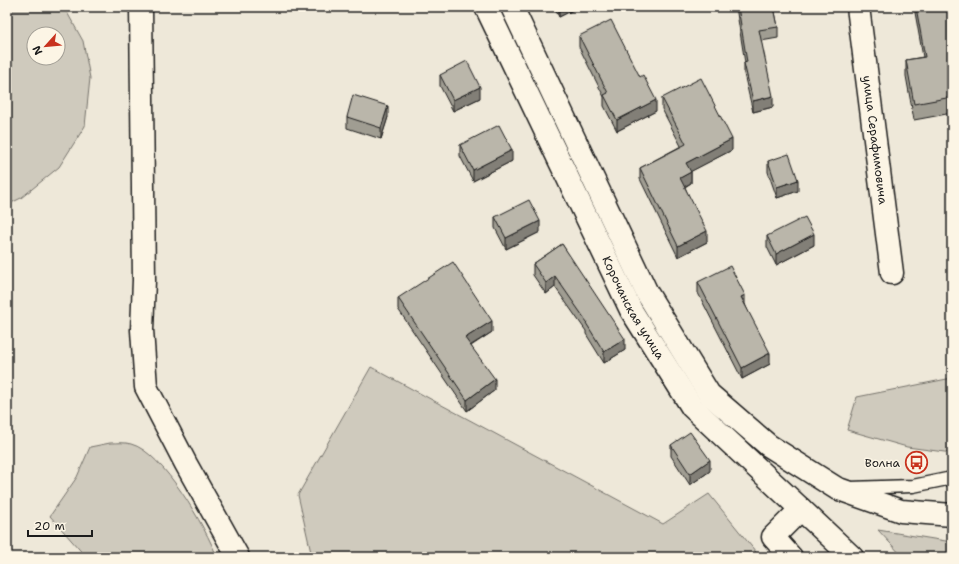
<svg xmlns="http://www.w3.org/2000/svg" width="959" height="564" font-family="'Shantell Sans',sans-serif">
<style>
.green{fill:#cfcabd;stroke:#76736c;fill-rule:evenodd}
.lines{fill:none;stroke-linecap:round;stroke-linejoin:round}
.lane-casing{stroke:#1c1c1c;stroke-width:15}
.street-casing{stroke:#1c1c1c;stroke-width:25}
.primary-casing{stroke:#1c1c1c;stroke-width:25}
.lane{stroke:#fcf5e5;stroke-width:12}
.street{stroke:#fcf5e5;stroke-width:22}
.primary{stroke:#fcf5e5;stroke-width:22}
.wall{fill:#a09d92;stroke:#1c1c1c}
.shaded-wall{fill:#827f77;stroke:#1c1c1c}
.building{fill:#bab6aa;stroke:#1c1c1c}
.labels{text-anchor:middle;stroke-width:3;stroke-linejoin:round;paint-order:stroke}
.street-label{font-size:12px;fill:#1c1c1c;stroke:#fcf5e5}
.poi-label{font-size:12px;fill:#1c1c1c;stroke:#fcf5e5;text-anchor:end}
</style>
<rect width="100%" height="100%" fill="#eee8d9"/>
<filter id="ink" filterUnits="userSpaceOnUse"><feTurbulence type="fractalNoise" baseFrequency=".025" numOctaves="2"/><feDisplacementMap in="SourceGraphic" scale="8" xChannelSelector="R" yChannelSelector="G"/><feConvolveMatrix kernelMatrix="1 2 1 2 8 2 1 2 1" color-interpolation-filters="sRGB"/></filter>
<g filter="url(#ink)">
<g class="green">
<path d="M7 7H64L83 41 90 78 85 126 59 167 21 198 7 205ZM34 34H58V58H34Z"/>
<path d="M371 367 663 524 709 494 760 557H312L298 495Z"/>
<path d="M952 378V453L907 447 847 430 857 397Z"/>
<path d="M110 443C117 443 125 442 131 444 163 452 206 528 217 557H86L50 516 77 477 90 447Z"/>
<path d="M878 530 952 542V557H903Z"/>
</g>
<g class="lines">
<defs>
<path id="lane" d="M850 488 913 486 952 478"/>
<g id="street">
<path d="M141 7 144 280 142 330 146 387 186 464 238 557"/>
<path id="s1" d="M858 7 892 273"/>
<path d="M791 557 773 537 801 509"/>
</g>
<g id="primary">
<path id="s2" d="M486 7 631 310 692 407 852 557"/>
<path d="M512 7 647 293 709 394 768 445 836 488 901 511 952 515"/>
</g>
</defs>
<use href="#lane" class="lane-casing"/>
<use href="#street" class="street-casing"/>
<use href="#primary" class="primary-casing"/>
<use href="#lane" class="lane"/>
<use href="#street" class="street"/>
<use href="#primary" class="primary"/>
</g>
<g class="wall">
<path d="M554 7H579L559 17Z"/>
<path d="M736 7H774L778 27V38L761 41 773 107 753 112 744 74V63H745Z"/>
<path d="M914 7H952V113L914 120 906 76V60L923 57Z"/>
<path d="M579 36 656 111 617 131 604 106V97L579 47Z"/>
<path d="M440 75 480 98 453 111 440 86Z"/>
<path d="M662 98 732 150 691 171V183L685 187 707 242 678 257 640 179V168L681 146 662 109Z"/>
<path d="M347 117H388L381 139 347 128Z"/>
<path d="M460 145 512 161 473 181 460 156Z"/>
<path d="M768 161 798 191 777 198 768 172Z"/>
<path d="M495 217 540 232 506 249 495 228Z"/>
<path d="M767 236 814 245 776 265 767 247Z"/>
<path d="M562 244 625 350 604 363 586 334V331L555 287 546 294 533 275V264Z"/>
<path d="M698 282 745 304 770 364 742 379 698 293Z"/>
<path d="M398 298 492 332 471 346 495 390 467 411 398 309Z"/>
<path d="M671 445 710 471 690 485 671 456Z"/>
</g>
<g class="shaded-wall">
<path d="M559 7H579L559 17Z"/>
<path d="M480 87V98L453 111V100Z"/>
<path d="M773 96V107L753 112V101Z"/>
<path d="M656 100V111L617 131V120Z"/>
<path d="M388 106V117L381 139V128Z"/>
<path d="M732 139V150L686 174V163Z"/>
<path d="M512 150V161L473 181V170Z"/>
<path d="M691 172V183L680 189V178Z"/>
<path d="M798 180V191L777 198V187Z"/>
<path d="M540 221V232L506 249V238Z"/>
<path d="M707 231V242L678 257V246Z"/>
<path d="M814 234V245L776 265V254Z"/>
<path d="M555 276V287L546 294V283Z"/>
<path d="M745 295V306L741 297Z"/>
<path d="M492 321V332L465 349V338Z"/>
<path d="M625 339V350L604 363V352Z"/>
<path d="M770 353V364L742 379V368Z"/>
<path d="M495 379V390L467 411V400Z"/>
<path d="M710 460V471L690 485V474Z"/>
</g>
<g class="building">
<path d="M738 7H774L778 27 759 30 773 96 753 101 744 63 747 62Z"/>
<path d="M916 7H952V97L914 104 906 60 925 57Z"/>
<path d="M611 20 640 77 643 75 656 100 617 120 604 95 608 93 579 36Z"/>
<path d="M467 61 480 87 453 100 440 75Z"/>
<path d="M701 78 732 139 686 163 691 172 680 178 707 231 678 246 640 168 686 144 662 98Z"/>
<path d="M353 95 388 106 381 128 347 117Z"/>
<path d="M499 125 512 150 473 170 460 145Z"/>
<path d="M789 154 798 180 777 187 768 161Z"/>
<path d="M529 200 540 221 506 238 495 217Z"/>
<path d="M805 217 814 234 776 254 767 236Z"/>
<path d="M562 244 625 339 604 352 586 323 587 322 555 276 546 283 533 264Z"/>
<path d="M453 262 492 321 465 338 495 379 467 400 398 298Z"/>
<path d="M730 266 745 295 741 297 770 353 742 368 698 282Z"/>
<path d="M690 432 710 460 690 474 671 445Z"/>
</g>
</g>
<defs>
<symbol id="bus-ring" viewBox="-11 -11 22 22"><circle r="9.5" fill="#fcf5e5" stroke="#c8321e" stroke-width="1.5"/><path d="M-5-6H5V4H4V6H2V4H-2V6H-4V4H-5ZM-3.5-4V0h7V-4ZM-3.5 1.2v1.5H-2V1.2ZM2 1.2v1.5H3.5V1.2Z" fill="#c8321e"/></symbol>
</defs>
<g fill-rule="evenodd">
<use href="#bus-ring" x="904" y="450" width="25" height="25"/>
</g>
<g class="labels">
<g class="street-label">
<text dy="4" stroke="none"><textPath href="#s1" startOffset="134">улица Серафимовича</textPath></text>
<text dy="4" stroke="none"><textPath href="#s2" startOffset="335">Корочанская улица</textPath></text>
</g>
<g class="poi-label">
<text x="900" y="467">Волна</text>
</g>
</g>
<rect width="959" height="564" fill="none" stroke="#fcf5e5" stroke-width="24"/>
<rect x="12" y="12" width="935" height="540" fill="none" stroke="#1c1c1c" stroke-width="1.5" filter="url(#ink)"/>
<g transform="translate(46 46) rotate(243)"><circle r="19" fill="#fcf5e5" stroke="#a29e95"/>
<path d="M0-3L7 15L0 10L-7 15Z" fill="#c8321e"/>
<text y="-6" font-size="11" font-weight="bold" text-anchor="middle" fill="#1c1c1c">N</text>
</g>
<path d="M28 530v6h64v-6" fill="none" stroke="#1c1c1c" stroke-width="2"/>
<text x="34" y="530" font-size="12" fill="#1c1c1c" stroke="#fcf5e5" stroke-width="3" paint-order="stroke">20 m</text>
</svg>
